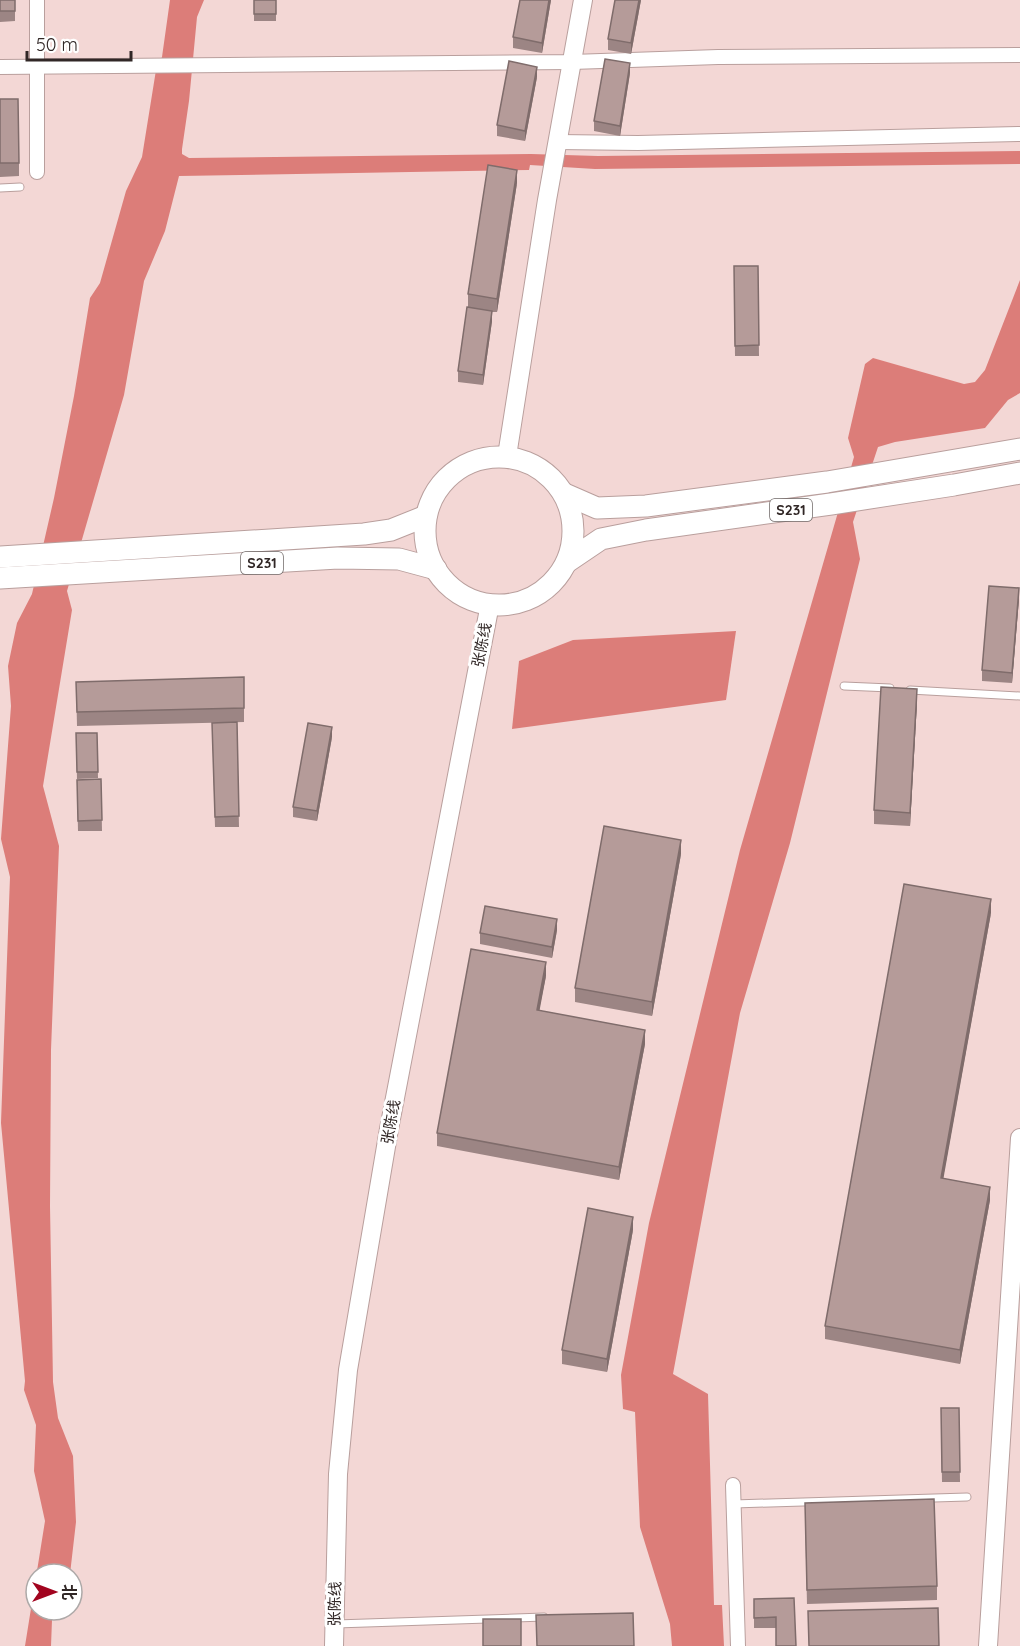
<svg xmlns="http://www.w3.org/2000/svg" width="1020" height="1646" font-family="Quicksand,'Noto Sans SC',sans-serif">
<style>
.water{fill:#dc7d79}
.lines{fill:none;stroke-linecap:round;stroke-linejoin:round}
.lane-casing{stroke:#b99f9d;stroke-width:9}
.street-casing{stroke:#b99f9d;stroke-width:16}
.secondary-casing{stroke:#b99f9d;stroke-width:20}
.primary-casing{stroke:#b99f9d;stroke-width:23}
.lane{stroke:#fff;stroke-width:7}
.street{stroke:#fff;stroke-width:14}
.secondary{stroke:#fff;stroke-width:18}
.primary{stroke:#fff;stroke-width:21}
.wall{fill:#9c8584}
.shaded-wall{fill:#7f6c6b}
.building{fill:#b59b99;stroke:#7f6c6b;stroke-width:1.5}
.labels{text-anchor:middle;stroke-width:6;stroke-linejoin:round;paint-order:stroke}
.shield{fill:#fff;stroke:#6f6867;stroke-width:1.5}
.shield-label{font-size:14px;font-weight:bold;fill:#312726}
.street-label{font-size:15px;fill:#312726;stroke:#fff}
</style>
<rect width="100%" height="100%" fill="#f3d7d5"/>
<g class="water">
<path d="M170 0H204L197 17 189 101 182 149V154L189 158 531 154 598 156 1020 151V164L595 169 530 165 529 170 179 176 165 231 144 281 124 395 67 591 72 610 43 786 59 846 51 1050 50 1206 53 1382 58 1418 73 1456 76 1522 70 1574H36V1610H57L52 1620 51 1646H25L45 1521 34 1471 36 1425 24 1390 25 1381 1 1123 10 877 1 839 11 706 8 666 17 623 32 594 54 498 74 396 90 298 100 283 126 191 142 157 156 70 162 57Z"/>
<path d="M1020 280V393L1008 400 985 428 895 442 878 447 853 522 860 559 790 843 740 1013 673 1374 708 1394 714 1605H722L724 1646H672L670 1624 640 1527 635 1412 623 1409 621 1375 649 1223 740 850 854 457 848 438 865 364 873 358 964 384 975 382 985 370Z"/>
<path d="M736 631 726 700 512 729 519 661 573 640Z"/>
</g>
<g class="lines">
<defs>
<g id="lane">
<path d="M0 188 20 187"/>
<path d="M844 686 890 688"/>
<path d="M910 690 1020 696"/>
<path d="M734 1504 967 1497"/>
<path d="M336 1624 544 1617"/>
</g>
<g id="street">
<path d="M37 0V172"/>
<path d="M0 67 572 62 718 57 1020 55"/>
<path d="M557 142 638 143 1020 134"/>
<path d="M733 1485 738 1646"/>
</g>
<g id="secondary">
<path d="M507 456 547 200 583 0"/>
<path d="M334 1646 338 1474 348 1370 389 1129 490 604"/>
<path d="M988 1646 1020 1138"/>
</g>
<g id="primary">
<circle cx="499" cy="531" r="74"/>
<path d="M565 494 597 508 646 506 827 482 1020 449"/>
<path d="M0 557 364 534 391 530 426 516"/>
<path d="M567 562 601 539 646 530 831 504 954 485 1020 473"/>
<path d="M0 578 338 558 399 559 436 569"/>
</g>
</defs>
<use href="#lane" class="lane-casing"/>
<use href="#street" class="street-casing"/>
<use href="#secondary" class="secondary-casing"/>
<use href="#primary" class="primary-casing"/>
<use href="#lane" class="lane"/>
<use href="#street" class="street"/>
<use href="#secondary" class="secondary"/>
<use href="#primary" class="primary"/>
</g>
<g class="wall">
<path d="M0 0H15V21L0 22Z"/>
<rect x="254" y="0" width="22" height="21"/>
<path d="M520 0H551L542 53 513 48V37Z"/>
<path d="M641 0 631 54 608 50V39Z"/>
<path d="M630 73 620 136 594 131V121Z"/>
<path d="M537 77 525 141 497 136V125Z"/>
<path d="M0 99 19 163V176L0 177Z"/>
<path d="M517 183 497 312H492V321L483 385 458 382V371L468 307V294Z"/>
<path d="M734 266H758L759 356H735Z"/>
<path d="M1019 599 1012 683 982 681V670Z"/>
<path d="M244 677V722L77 726 76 682Z"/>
<path d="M917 703 910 826 874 824V810Z"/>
<path d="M237 722 239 827H215L212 723Z"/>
<path d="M76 733H97L98 778 77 779Z"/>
<path d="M332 737 317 821 293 817V807Z"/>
<path d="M101 779 102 831H78L77 780Z"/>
<path d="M681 854 652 1016 575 1002V988Z"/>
<path d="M991 913 943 1178 990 1200 960 1364 825 1339V1326Z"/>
<path d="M557 930 552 958 480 944V933Z"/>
<path d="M546 976 539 1010 645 1044 619 1180 437 1146V1133Z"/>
<path d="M633 1230 607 1372 562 1364V1350Z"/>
<path d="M941 1408H959L960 1482H942Z"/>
<path d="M805 1516 937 1586V1600L807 1604Z"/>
<path d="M794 1598 776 1628H754V1599Z"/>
</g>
<g class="shaded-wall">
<path d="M549 0H551L542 53V43Z"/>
<path d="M639 0H641L631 54V43Z"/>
<path d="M630 63V73L620 136V126Z"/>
<path d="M537 67V77L525 141V131Z"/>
<path d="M517 170V183L497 312V299Z"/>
<path d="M492 311V321L483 385V375Z"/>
<path d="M1019 588V599L1012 683V673Z"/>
<path d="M917 689V703L910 826V813Z"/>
<path d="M332 727V737L317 821V811Z"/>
<path d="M681 840V854L652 1016V1002Z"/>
<path d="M991 899V913L941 1192V1178Z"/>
<path d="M557 919V930L552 958V947Z"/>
<path d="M546 962V976L537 1024V1010Z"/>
<path d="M645 1030V1044L619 1180V1167Z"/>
<path d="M990 1187V1200L960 1364V1350Z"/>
<path d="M633 1217V1230L607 1372V1359Z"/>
</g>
<g class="building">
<rect x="0" y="0" width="15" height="11"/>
<rect x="254" y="0" width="22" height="14"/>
<path d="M520 0H549L542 43 513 37Z"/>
<path d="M615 0H639L631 43 608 39Z"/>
<path d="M605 59 630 63 620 126 594 121Z"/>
<path d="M509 61 537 67 525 131 497 125Z"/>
<path d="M0 99H18L19 163H0Z"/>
<path d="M488 165 517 170 497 299 468 294Z"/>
<path d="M734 266H758L759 345 735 346Z"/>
<path d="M467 307 492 311 483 375 458 371Z"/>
<path d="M989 586 1019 588 1012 673 982 670Z"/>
<path d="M244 677V708L77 712 76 682Z"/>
<path d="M881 687 917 689 910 813 874 810Z"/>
<path d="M237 722 239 816 215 817 212 723Z"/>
<path d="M308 723 332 727 317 811 293 807Z"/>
<path d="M76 733H97L98 772H77Z"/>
<path d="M101 779 102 820 78 821 77 780Z"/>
<path d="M604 826 681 840 652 1002 575 988Z"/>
<path d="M904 884 991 899 941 1178 990 1187 960 1350 825 1326Z"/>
<path d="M485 906 557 919 552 947 480 933Z"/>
<path d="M471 949 546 962 537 1010 645 1030 619 1167 437 1133Z"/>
<path d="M588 1208 633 1217 607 1359 562 1350Z"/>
<path d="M941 1408H959L960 1472H942Z"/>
<path d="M934 1499 937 1586 807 1590 805 1503Z"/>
<path d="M794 1598 796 1646H776V1617L754 1618V1599Z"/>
<path d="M938 1608 939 1646H809L808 1611Z"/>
<path d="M633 1613 634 1646H537L536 1615Z"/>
<rect x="483" y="1619" width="38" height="27"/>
</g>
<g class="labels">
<g class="shield">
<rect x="770" y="499" width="42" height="22" rx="4.5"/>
<rect x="241" y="552" width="42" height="22" rx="4.5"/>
</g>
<g class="shield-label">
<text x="791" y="515">S231</text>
<text x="262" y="568">S231</text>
</g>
<g class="street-label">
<text transform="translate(482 645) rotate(-79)" y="5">张陈线</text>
<text transform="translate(391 1122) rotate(-80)" y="5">张陈线</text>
<text transform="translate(335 1604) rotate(-89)" y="5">张陈线</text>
</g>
</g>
<g transform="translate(54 1592) rotate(90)"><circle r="28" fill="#ffffff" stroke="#ada9a8" stroke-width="1.5"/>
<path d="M0-4.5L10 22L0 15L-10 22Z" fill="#a2041f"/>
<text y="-9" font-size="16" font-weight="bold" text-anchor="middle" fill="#312726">北</text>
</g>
<path d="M27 51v9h104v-9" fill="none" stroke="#312726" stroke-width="3"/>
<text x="36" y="51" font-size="18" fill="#312726" stroke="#ffffff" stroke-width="4.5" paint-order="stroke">50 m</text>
</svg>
